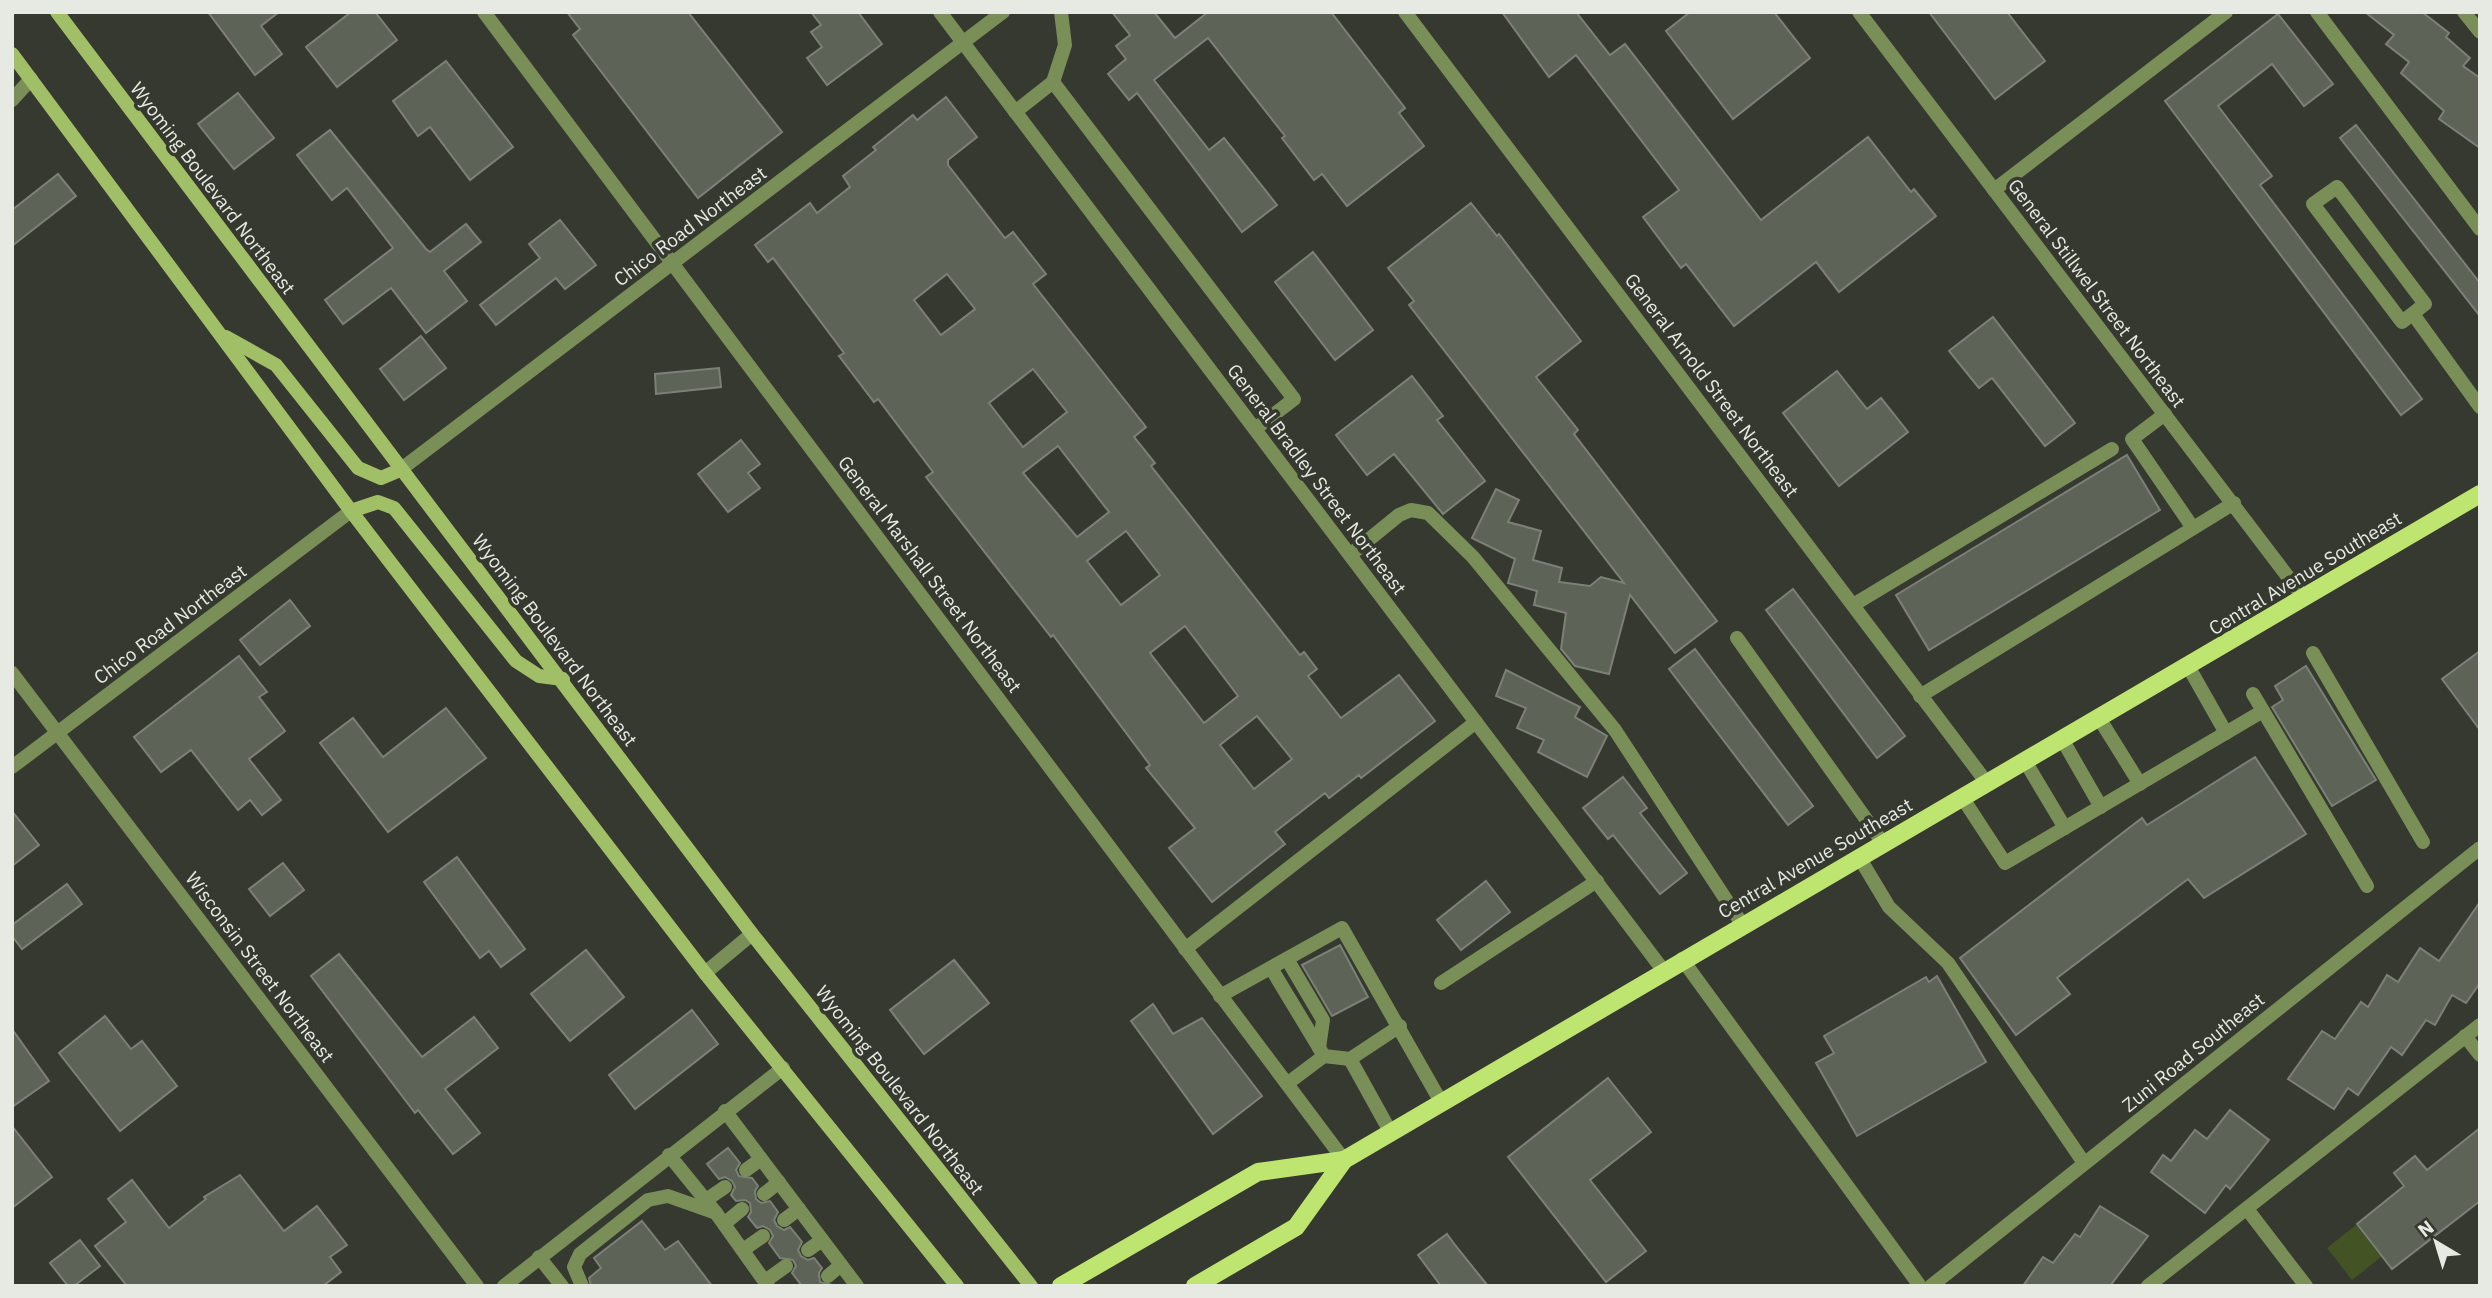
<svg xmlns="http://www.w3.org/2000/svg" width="2492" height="1298" font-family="'IBM Plex Sans',sans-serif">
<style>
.green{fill:#435323}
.building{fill:#5e6358;stroke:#7c8176;stroke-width:2;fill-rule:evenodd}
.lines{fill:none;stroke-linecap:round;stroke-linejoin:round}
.service{stroke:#7a8e58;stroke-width:14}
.minor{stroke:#7a8e58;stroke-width:14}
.tertiary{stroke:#7a8e58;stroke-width:14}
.secondary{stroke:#a0bf66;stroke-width:14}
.primary{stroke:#bde56f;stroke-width:18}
.labels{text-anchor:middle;stroke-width:7;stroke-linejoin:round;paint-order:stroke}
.street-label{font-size:19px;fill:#e7e9e3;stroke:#35392f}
</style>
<rect width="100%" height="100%" fill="#35392f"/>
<path class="green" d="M2356 1225 2381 1257 2352 1280 2327 1248Z"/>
<g class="building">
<path d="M208 12H279L261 26 282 54 255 75Z"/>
<path d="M351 12H375L397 40 337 87 306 47Z"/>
<path d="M567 12H688L782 132 698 198 573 35 580 29Z"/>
<path d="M811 12H858L882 44 827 85 807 58 822 47 811 32 821 25Z"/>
<path d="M1112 12H1154L1175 38 1208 12H1331L1405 108 1399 113 1424 146 1347 206 1322 174 1314 180 1282 138 1285 136 1208 38 1154 80 1209 150 1224 138 1277 205 1242 232 1137 93 1129 100 1108 74 1126 59 1116 46 1130 35Z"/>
<path d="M1502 12H1576L1610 55 1625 44 1761 220 1868 137 1911 192 1914 189 1936 216 1839 292 1816 262 1734 326 1686 264 1681 268 1643 217 1679 190 1576 55 1549 77Z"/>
<path d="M1690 12H1774L1810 58 1733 119 1666 31Z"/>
<path d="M1929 12H2007L2045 61 1995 99Z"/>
<path d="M2365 12H2422L2449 33 2446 37 2470 58 2463 66 2480 78V148L2439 119 2444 111 2401 73 2409 62 2386 44 2394 35Z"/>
<path d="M2278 14 2333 84 2304 106 2272 64 2218 106 2272 176 2260 185 2422 399 2401 415 2165 101Z"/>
<path d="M446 61 513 147 470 180 430 127 418 136 393 101Z"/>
<path d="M238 93 274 138 234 169 198 124Z"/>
<path d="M946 97 977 137 948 160V165L1005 238 1013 232 1046 274 1033 284 1146 427 1134 437 1155 463 1151 466 1300 655 1304 652 1317 669 1308 676 1341 718 1399 675 1435 721 1361 778 1359 775 1329 798 1325 793 1275 832 1285 844 1212 902 1169 848 1195 828 1146 768 1150 765 1053 635 1051 637 926 477 933 472 878 399 874 402 839 356 844 353 773 258 768 262 755 245 810 203 817 213 850 187 843 176 876 150 873 147 913 115 917 120ZM947 274 975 309 941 335 914 300ZM1033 369 1067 412 1023 447 989 403ZM1058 446 1109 512 1077 537 1023 473ZM1126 531 1160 575 1121 605 1087 561ZM1185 626 1238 696 1204 723 1150 653ZM1257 716 1292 759 1254 789 1220 745Z"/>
<path d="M2356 125 2480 283V316L2340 138Z"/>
<path d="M330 130 426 249 430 252 466 224 481 242 444 271 467 301 426 333 391 288 343 324 325 300 393 248 347 188 332 200 297 155Z"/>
<path d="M58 174 76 196 12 246V210Z"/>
<path d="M1471 203 1497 236 1499 234 1581 341 1536 377 1578 430 1574 434 1717 621 1675 653 1630 595 1609 674 1575 666 1561 649 1566 613 1534 605 1537 591 1508 583 1515 559 1472 538 1496 489 1519 500 1508 522 1541 531 1533 560 1562 568 1559 582 1590 586 1601 577 1624 583 1409 305 1414 301 1388 268Z"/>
<path d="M560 220 596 265 565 289 556 278 496 325 480 305 540 258 529 244Z"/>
<path d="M1313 252 1373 330 1335 360 1275 282Z"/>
<path d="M1993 317 2075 423 2045 446 1992 378 1979 388 1949 351Z"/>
<path d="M421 336 446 368 404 400 380 369Z"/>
<path d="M719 368 721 387 656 394 655 374Z"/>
<path d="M1837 371 1867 409 1881 398 1908 432 1839 486 1783 413Z"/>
<path d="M1412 376 1443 416 1437 420 1485 481 1443 514 1394 454 1367 475 1336 435Z"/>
<path d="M741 440 760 464 748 473 760 488 728 512 698 474Z"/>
<path d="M2127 455 2160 510 1929 650 1896 595Z"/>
<path d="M1793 589 1905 736 1877 758 1766 610Z"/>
<path d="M290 600 310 626 260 665 240 640Z"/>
<path d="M1695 649 1813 806 1788 825 1669 669Z"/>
<path d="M2480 651V730L2442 679Z"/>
<path d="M239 656 267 692 259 697 285 731 249 759 281 800 262 815 250 800 238 810 191 750 161 772 134 737Z"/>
<path d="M2306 666 2376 780 2332 806 2272 707 2283 700 2275 686Z"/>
<path d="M1506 670 1580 707 1575 717 1607 736 1587 777 1538 752 1544 740 1517 728 1526 708 1496 696Z"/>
<path d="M446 708 486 758 388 832 320 743 353 718 383 757Z"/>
<path d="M2255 757 2306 834 2204 898 2188 879 2057 978 2070 994 2016 1035 1960 958 2142 818 2147 825Z"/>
<path d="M1623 777 1647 808 1640 813 1687 873 1660 894 1613 835 1608 839 1583 808Z"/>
<path d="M12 811 39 845 12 866Z"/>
<path d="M457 857 525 949 501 967 489 951 480 958 424 882Z"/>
<path d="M283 863 304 890 270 916 249 889Z"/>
<path d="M1486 881 1510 912 1461 950 1437 920Z"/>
<path d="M67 884 82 904 22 949 12 936V925Z"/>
<path d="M2480 902V983L2466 1003 2452 995 2435 1025 2426 1020 2402 1055 2391 1047 2358 1095 2348 1088 2334 1109 2288 1079 2322 1031 2335 1039 2361 1002 2368 1007 2387 975 2398 982 2420 948 2439 961Z"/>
<path d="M1340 945 1368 997 1332 1016 1302 965Z"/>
<path d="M586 950 624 997 570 1041 531 994Z"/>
<path d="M339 954 422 1057 474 1017 498 1048 445 1089 480 1133 453 1154 418 1110 415 1113 311 976Z"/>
<path d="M954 960 989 1003 924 1054 890 1010Z"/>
<path d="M1937 976 1986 1062 1857 1136 1816 1063 1834 1053 1824 1036 1926 977 1929 982Z"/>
<path d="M1153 1004 1173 1034 1202 1018 1262 1096 1213 1134 1131 1021Z"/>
<path d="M692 1010 718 1044 635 1109 609 1075Z"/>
<path d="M105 1016 131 1049 142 1041 177 1086 120 1131 59 1053Z"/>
<path d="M12 1029 49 1081 12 1107Z"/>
<path d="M1608 1078 1651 1132 1590 1180 1646 1251 1606 1282 1508 1157Z"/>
<path d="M2230 1110 2269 1140 2230 1189 2226 1185 2205 1213 2151 1172 2163 1155 2171 1161 2195 1130 2207 1139Z"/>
<path d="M12 1126 52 1177 12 1208Z"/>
<path d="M2480 1128V1201L2392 1269 2357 1224 2404 1186 2394 1173 2415 1156 2427 1170Z"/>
<path d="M728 1148 740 1163 736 1170 739 1176 752 1178 758 1186 755 1191 756 1199 761 1203 770 1201 778 1212 774 1220 777 1226 784 1230 790 1227 802 1242 798 1250 801 1256 808 1260 814 1258 822 1268 819 1273 820 1282 836 1286H802L792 1273 796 1266 793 1260 780 1258 769 1243 773 1236 770 1230 763 1226 757 1228 748 1217 751 1212 750 1203 745 1200 736 1201 731 1195 735 1187 732 1181 725 1177 719 1179 707 1164Z"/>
<path d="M240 1175 284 1231 317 1206 347 1245 330 1257 341 1272 323 1286H127L95 1246 126 1222 108 1199 132 1180 169 1228 206 1199 204 1197Z"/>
<path d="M2100 1206 2148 1236 2110 1286H2023L2043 1257 2053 1263 2075 1234 2080 1237Z"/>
<path d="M642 1221 665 1250 678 1241 712 1286H591L589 1278 601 1268 594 1258Z"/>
<path d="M1447 1234 1455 1245 1488 1286H1441L1418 1255Z"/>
<path d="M80 1240 100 1266 74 1286H68L50 1263Z"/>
</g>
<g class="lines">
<g class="service">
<path d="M2464 12 2480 32"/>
<path d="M1053 82 1065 45 1061 12"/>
<path d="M12 100 31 79"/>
<path d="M1015 112 1053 82 1294 399 1255 429"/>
<path d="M2337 187 2425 304 2402 322 2313 204Z"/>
<path d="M2413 314 2480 407"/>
<path d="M2165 414 2132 439 2193 528"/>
<path d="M1350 555 1399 515 1411 510 1428 513 1473 557 1615 730 1742 924"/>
<path d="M1853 605 2112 449"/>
<path d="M1737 638 1883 843"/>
<path d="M2313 653 2423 842"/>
<path d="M2188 666 2226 733"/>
<path d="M2253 694 2367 886"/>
<path d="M1920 696 2234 503"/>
<path d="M2099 718 2140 784"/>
<path d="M2062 739 2101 807"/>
<path d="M2025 761 2065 828"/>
<path d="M1962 797 2005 863 2263 711"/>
<path d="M1859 857 1889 907 1948 963 2084 1163"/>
<path d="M1185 949 1476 722"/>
<path d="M1287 959 1323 1020 1319 1048"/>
<path d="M1682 959 1920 1286"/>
<path d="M1271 968 1324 1056 1350 1059 1400 1026"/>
<path d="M705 973 752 934"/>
<path d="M1441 983 1597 881"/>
<path d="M1220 996 1342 928 1441 1102"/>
<path d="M2465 1036 2480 1055"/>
<path d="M1350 1059 1391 1133"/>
<path d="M1288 1083 1324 1056"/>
<path d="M725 1111 857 1286"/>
<path d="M669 1155 716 1213 768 1286"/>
<path d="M746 1170 761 1159"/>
<path d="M764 1194 779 1182"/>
<path d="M706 1200 725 1187"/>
<path d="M2247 1209 2306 1286"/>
<path d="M784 1220 799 1209"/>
<path d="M724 1224 742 1209"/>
<path d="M743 1250 763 1236"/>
<path d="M808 1250 822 1240"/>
<path d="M539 1257 562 1286"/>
<path d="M828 1276 841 1265"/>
<path d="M765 1281 786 1266"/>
<path d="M504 1286 783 1068"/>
<path d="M582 1286 574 1267 580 1254 648 1200 668 1196 716 1213"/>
<path d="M2148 1286 2480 1025"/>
</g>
<g class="minor">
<path d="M484 12 1344 1160"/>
<path d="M940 12 1663 970"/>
<path d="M1405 12 1987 783"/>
<path d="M1859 12 2304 598"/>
<path d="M2317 12 2480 229"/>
<path d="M1994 190 2226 12"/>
<path d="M12 673 477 1286"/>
<path d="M12 767 351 511"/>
</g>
<g class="tertiary">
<path d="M400 470 1003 12"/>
<path d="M1931 1286 2480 848"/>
</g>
<g class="secondary">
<path d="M57 12 752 934 1031 1286"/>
<path d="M12 54 351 511 705 973 957 1286"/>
<path d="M226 337 276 365 358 468 381 478 400 470"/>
<path d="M351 511 378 502 394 508 516 661 539 676 563 679"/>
</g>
<g class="primary">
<path d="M1061 1286 1258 1172 1344 1160"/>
<path d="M1195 1286 1296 1227 1344 1160 2480 494"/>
</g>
</g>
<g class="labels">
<g class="street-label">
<text transform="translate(213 188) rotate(53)" y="7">Wyoming Boulevard Northeast</text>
<text transform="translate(690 226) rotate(-37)" y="7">Chico Road Northeast</text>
<text transform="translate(2097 293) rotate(53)" y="7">General Stillwel Street Northeast</text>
<text transform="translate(1712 385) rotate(53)" y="7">General Arnold Street Northeast</text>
<text transform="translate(1317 479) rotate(53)" y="7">General Bradley Street Northeast</text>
<text transform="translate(2305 573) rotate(-31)" y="7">Central Avenue Southeast</text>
<text transform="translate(930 574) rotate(53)" y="7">General Marshall Street Northeast</text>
<text transform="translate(170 624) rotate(-37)" y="7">Chico Road Northeast</text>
<text transform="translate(555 640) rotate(53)" y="7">Wyoming Boulevard Northeast</text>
<text transform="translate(1815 858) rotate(-30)" y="7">Central Avenue Southeast</text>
<text transform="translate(260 967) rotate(53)" y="7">Wisconsin Street Northeast</text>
<text transform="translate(2193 1052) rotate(-39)" y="7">Zuni Road Southeast</text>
<text transform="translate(900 1090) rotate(52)" y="7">Wyoming Boulevard Northeast</text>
</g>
</g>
<rect width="2492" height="1298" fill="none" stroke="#e7e9e3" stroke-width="28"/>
<g transform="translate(2436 1242) rotate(322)" stroke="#35392f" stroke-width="5" paint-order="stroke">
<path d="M0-5L12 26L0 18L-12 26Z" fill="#e7e9e3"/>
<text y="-10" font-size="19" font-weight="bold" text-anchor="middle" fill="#e7e9e3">N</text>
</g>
</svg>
